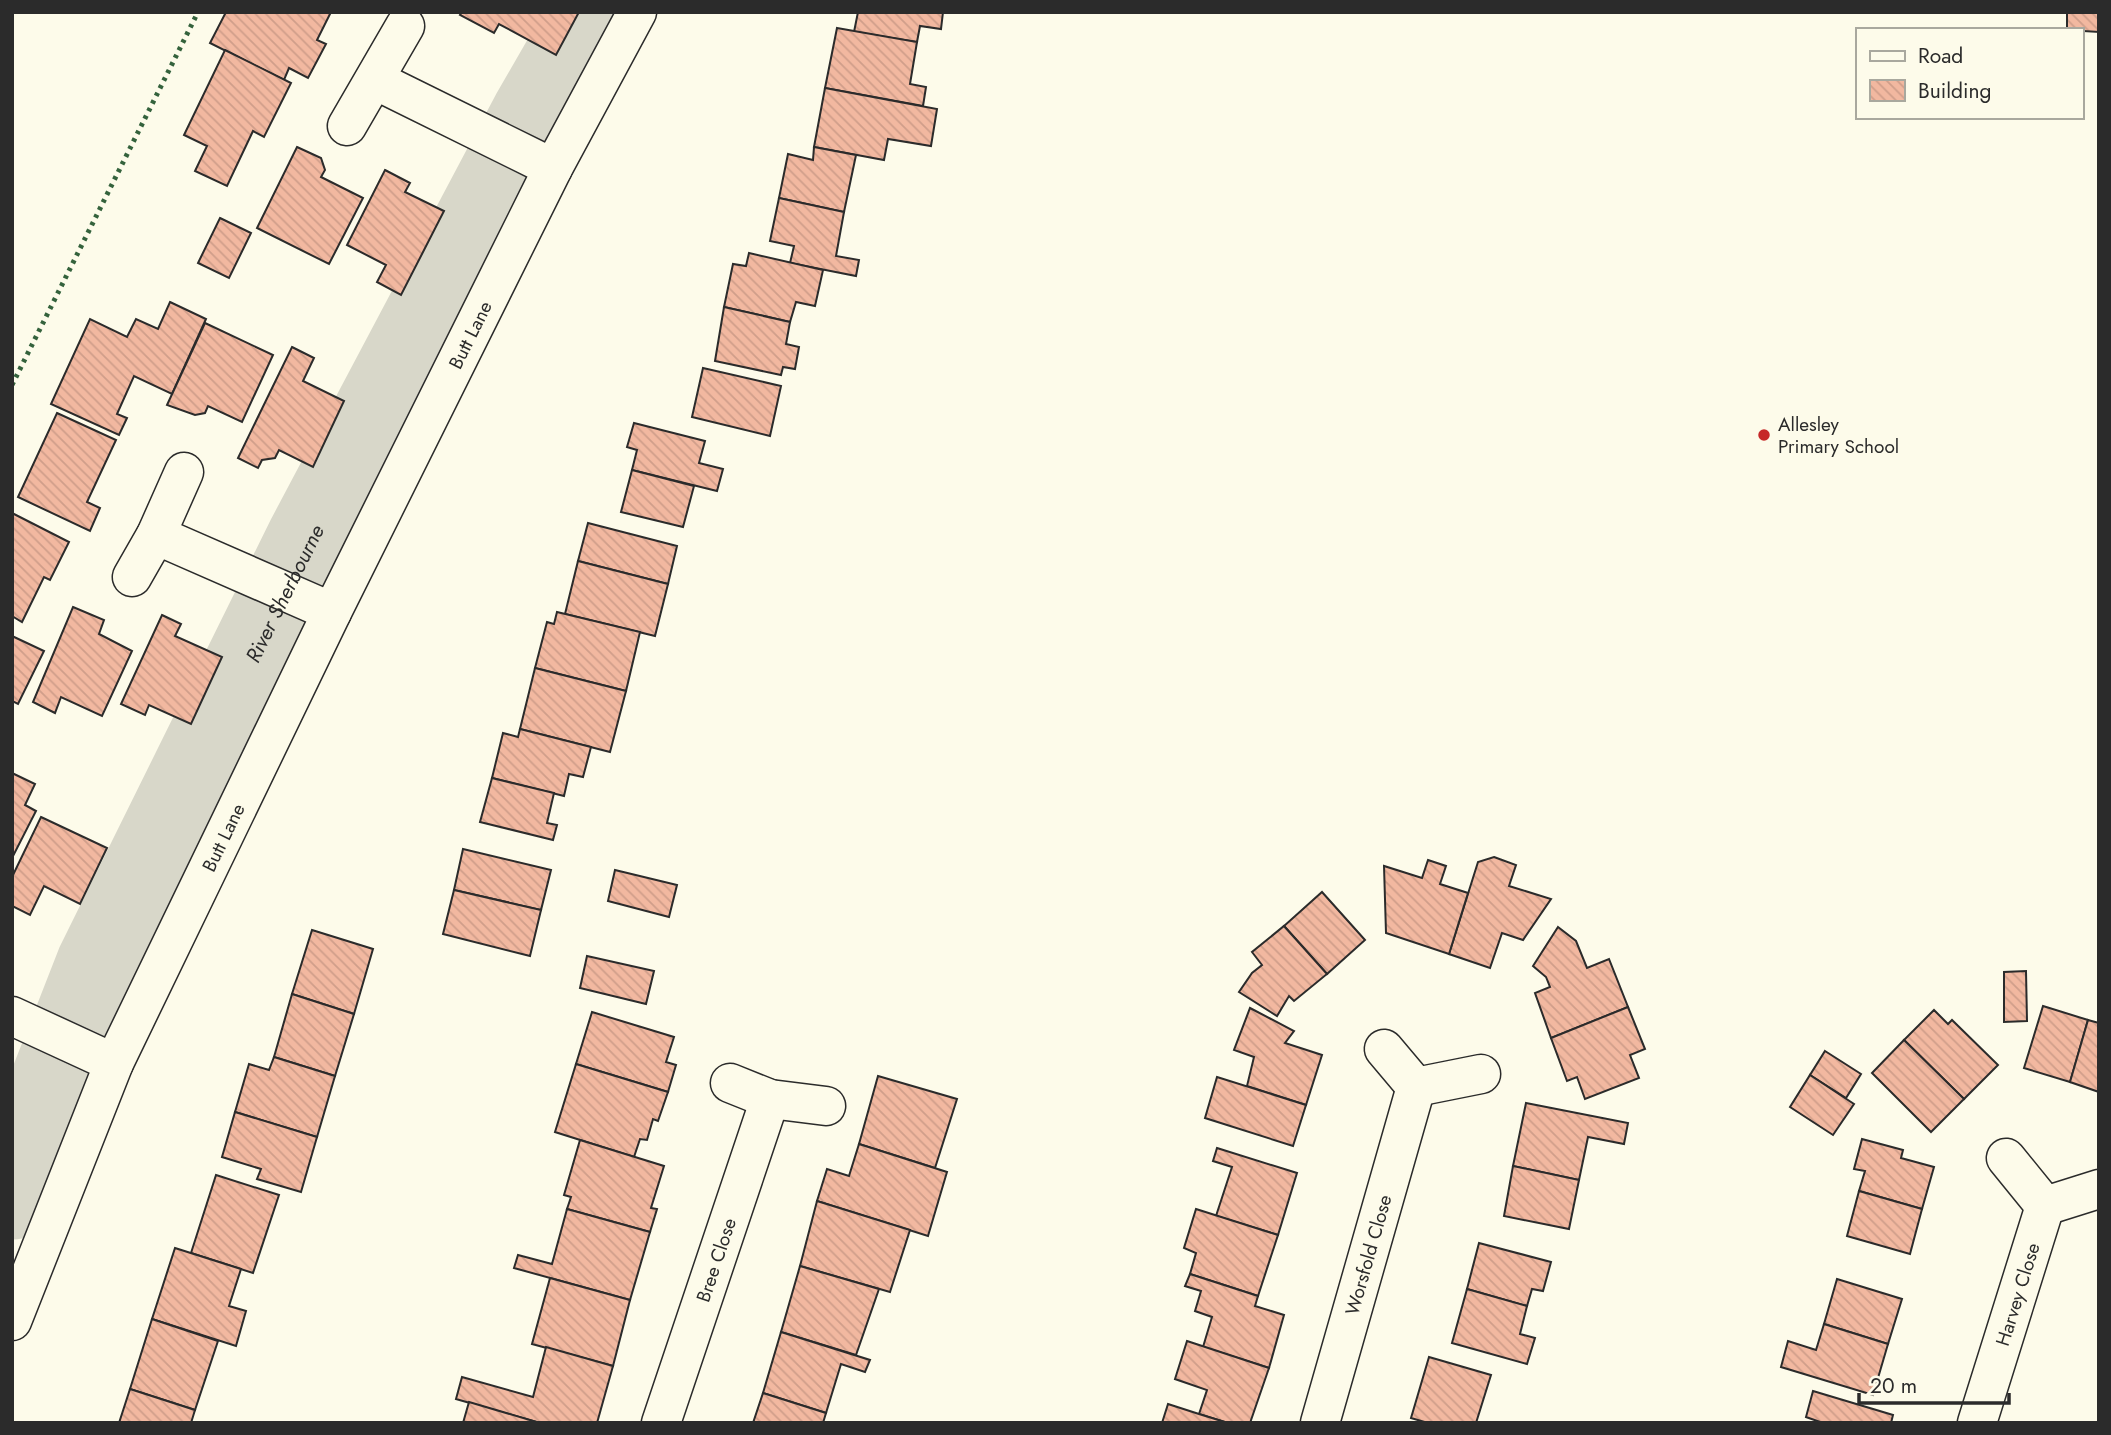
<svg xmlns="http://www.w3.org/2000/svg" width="2111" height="1435" font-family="Jost,sans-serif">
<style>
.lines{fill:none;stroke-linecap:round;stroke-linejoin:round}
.river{stroke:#d8d7c9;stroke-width:91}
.building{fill:url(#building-back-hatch);stroke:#2b2b2b;stroke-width:2}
.street-casing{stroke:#2b2b2b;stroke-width:41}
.street{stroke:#fdfbea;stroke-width:38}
.hedge{stroke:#34623c;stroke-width:5;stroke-dasharray:3.5 5;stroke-linecap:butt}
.poi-dot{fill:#c62828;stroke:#fdfbea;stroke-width:2.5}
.labels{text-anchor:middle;stroke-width:5;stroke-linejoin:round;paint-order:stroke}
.street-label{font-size:19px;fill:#2b2b2b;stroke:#fdfbea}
.poi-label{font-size:19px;fill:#2b2b2b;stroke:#fdfbea;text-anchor:start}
.water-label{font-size:21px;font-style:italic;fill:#2b2b2b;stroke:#fdfbea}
</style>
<defs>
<pattern id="building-back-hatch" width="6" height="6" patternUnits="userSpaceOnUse" patternTransform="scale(1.75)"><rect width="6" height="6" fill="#f2b8a0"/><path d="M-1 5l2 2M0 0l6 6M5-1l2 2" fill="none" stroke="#d09e8a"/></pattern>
</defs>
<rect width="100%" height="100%" fill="#fdfbea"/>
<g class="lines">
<path class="river" id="s1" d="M12 1194 101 966 312 539 536 116 596 12"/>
</g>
<g class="building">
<path d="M226 12H331L317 40 326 44 308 78 289 68 284 80 210 43Z"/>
<path d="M462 12H579L556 55 499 24 494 33 460 15Z"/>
<path d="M858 12H943L941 29 920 26 917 42 854 32Z"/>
<path d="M2099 12V32L2067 30V12Z"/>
<path d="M837 28 917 42 910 84 926 87 923 106 825 88Z"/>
<path d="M225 50 291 83 264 137 253 131 227 186 195 171 207 146 184 135Z"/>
<path d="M825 88 937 109 931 146 888 139 884 160 814 147Z"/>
<path d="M297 147 321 158 325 170 321 177 363 198 329 264 257 228Z"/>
<path d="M814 147 856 155 844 212 779 198 788 154 813 160Z"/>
<path d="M385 170 410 183 405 192 444 211 401 295 377 282 386 265 347 245Z"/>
<path d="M779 198 844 212 836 256 859 260 856 276 790 263 794 246 770 241Z"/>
<path d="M220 218 251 233 229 278 198 263Z"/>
<path d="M749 253 823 270 815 306 796 302 790 322 724 307 733 264 746 266Z"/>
<path d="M170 302 206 319 172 394 134 376 117 414 127 418 119 435 51 404 90 319 127 337 136 319 158 329Z"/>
<path d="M724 307 790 322 786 344 799 347 795 369 783 367 781 375 715 361Z"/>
<path d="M205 323 273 355 242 422 208 406 205 413 195 415 167 405Z"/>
<path d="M292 347 314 358 303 381 344 401 313 467 279 450 275 458 262 460 258 468 238 458Z"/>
<path d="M703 368 781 386 770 436 692 417Z"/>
<path d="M57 413 116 440 87 502 100 508 90 531 18 497Z"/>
<path d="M634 423 705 441 699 463 723 469 717 491 632 470 637 450 627 447Z"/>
<path d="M632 470 694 486 683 527 621 512Z"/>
<path d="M12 513 69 542 50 580 44 577 22 622 12 616Z"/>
<path d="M588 523 677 546 668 584 578 561Z"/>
<path d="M578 561 668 584 655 636 565 614Z"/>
<path d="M73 607 104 620 99 634 132 651 102 716 61 697 55 713 33 702Z"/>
<path d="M557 612 640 632 626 691 535 668 547 622 554 624Z"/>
<path d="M162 615 181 624 175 636 222 657 191 724 149 705 145 715 121 704Z"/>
<path d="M12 636 44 651 18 704 12 701Z"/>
<path d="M535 668 626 691 610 752 520 729Z"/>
<path d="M520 729 591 747 583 777 569 774 564 796 492 778 503 733 518 737Z"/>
<path d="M12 773 35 784 25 805 36 811 12 858Z"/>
<path d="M492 778 554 793 547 823 557 825 553 840 480 822Z"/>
<path d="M41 817 107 848 80 904 44 886 30 915 12 906V877Z"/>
<path d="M463 849 551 870 541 910 454 890Z"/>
<path d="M1494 857 1516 865 1509 886 1551 899 1523 940 1502 933 1490 968 1449 954 1478 862Z"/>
<path d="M1428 860 1446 866 1440 884 1468 893 1449 954 1386 933 1384 866 1422 878Z"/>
<path d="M615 870 677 885 669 917 608 901Z"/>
<path d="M454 890 541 910 530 956 443 934Z"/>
<path d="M1322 892 1365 940 1327 974 1284 926Z"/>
<path d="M1284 926 1327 974 1294 1001 1289 996 1277 1016 1239 992 1252 973 1262 965 1252 952Z"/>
<path d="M1558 927 1576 941 1587 968 1609 959 1628 1007 1551 1038 1535 993 1550 987 1546 977 1533 966Z"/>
<path d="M312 930 373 949 354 1014 292 994Z"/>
<path d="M587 956 654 971 646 1004 580 988Z"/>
<path d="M2026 971 2027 1021 2004 1022V972Z"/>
<path d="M292 994 354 1014 335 1076 274 1057Z"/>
<path d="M2043 1006 2088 1020 2070 1082 2024 1068Z"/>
<path d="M1628 1007 1645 1049 1630 1055 1639 1078 1585 1099 1577 1077 1567 1081 1551 1038Z"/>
<path d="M1250 1008 1294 1031 1285 1043 1322 1055 1306 1105 1247 1086 1254 1057 1234 1050Z"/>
<path d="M1934 1010 1948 1024 1952 1020 1998 1065 1964 1099 1904 1040Z"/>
<path d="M592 1012 674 1037 666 1062 676 1065 668 1092 576 1064Z"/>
<path d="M2088 1020 2099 1023V1092L2070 1082Z"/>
<path d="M1904 1040 1964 1099 1931 1132 1872 1073Z"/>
<path d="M1825 1051 1861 1074 1846 1098 1810 1075Z"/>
<path d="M274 1057 335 1076 317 1137 235 1112 249 1064 269 1070Z"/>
<path d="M576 1064 668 1092 658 1121 653 1119 647 1140 640 1139 634 1157 555 1132Z"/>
<path d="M1810 1075 1854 1104 1833 1135 1790 1107Z"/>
<path d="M878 1076 957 1099 935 1168 859 1144Z"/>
<path d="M1217 1077 1306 1105 1293 1146 1205 1118Z"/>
<path d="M1526 1103 1628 1123 1624 1144 1588 1137 1579 1180 1513 1166Z"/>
<path d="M235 1112 317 1137 301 1192 257 1179 261 1169 222 1157Z"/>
<path d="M1862 1139 1903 1150 1901 1158 1934 1167 1922 1209 1859 1191 1865 1171 1854 1169Z"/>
<path d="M580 1140 664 1166 651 1208 657 1209 650 1232 567 1209 571 1197 564 1195Z"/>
<path d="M859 1144 947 1172 928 1236 817 1201 827 1169 849 1176Z"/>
<path d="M1217 1148 1297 1173 1278 1235 1216 1216 1232 1167 1213 1161Z"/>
<path d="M1513 1166 1579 1180 1569 1229 1504 1216Z"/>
<path d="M216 1175 279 1195 253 1273 191 1253Z"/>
<path d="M1859 1191 1922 1209 1910 1254 1847 1236Z"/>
<path d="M817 1201 910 1230 890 1292 800 1266Z"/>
<path d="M567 1209 650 1232 630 1300 514 1268 518 1255 552 1264Z"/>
<path d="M1196 1209 1278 1235 1258 1296 1190 1274 1196 1253 1184 1248Z"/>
<path d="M1479 1243 1551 1262 1543 1291 1532 1289 1527 1306 1467 1289Z"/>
<path d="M175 1248 241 1269 229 1306 246 1311 236 1346 152 1319Z"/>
<path d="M800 1266 879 1289 856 1355 781 1332Z"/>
<path d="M1190 1274 1258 1296 1255 1306 1284 1315 1269 1368 1203 1347 1212 1317 1195 1311 1201 1291 1185 1286Z"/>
<path d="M550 1278 630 1300 613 1366 532 1344Z"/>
<path d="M1837 1279 1902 1299 1888 1344 1824 1324Z"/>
<path d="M1467 1289 1527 1306 1520 1334 1535 1338 1527 1364 1452 1343Z"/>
<path d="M152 1319 218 1341 195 1410 130 1389Z"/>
<path d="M1824 1324 1888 1344 1873 1395 1781 1367 1788 1341 1816 1350Z"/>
<path d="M781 1332 870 1360 865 1372 841 1364 826 1413 763 1393Z"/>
<path d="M1187 1341 1269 1368 1250 1423H1228L1199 1414 1207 1390 1175 1379Z"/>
<path d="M546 1347 613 1366 597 1423H540L456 1399 462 1377 533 1397Z"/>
<path d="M1429 1357 1491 1375 1476 1423H1428L1411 1418Z"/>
<path d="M130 1389 195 1410 191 1423H119Z"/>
<path d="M1813 1391 1893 1415 1891 1423H1823L1806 1417Z"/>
<path d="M763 1393 826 1413 823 1423H753Z"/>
<path d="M469 1402 540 1423H463Z"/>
<path d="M1168 1404 1199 1414 1228 1423H1162Z"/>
</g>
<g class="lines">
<defs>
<g id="street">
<path d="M375 80 553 168"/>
<path d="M347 126 405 26"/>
<path d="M156 535 332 612"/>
<path d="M132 577 156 535 184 472"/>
<path d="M12 1016 114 1063"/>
<path d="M1384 1049 1416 1087 1481 1074"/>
<path d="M730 1083 770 1099 826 1106"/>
<path d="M2006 1158 2045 1206 2099 1189"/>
<path id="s2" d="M12 1321 114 1063 332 612 553 168 637 12"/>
<path id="s3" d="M661 1423 770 1099"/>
<path id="s4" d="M1320 1423 1416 1087"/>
<path id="s5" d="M1977 1423 2045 1206"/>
</g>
</defs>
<use href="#street" class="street-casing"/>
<use href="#street" class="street"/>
<path class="hedge" d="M12 385 198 12"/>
</g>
<circle class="poi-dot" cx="1764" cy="435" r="7"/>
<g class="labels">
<g class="street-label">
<text dy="7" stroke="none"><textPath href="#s2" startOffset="1088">Butt Lane</textPath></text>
<text dy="7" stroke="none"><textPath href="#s2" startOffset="528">Butt Lane</textPath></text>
<text dy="7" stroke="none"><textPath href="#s4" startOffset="175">Worsfold Close</textPath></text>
<text dy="7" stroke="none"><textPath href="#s3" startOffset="172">Bree Close</textPath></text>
<text dy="7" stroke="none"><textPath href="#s5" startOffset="135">Harvey Close</textPath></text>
</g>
<g class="poi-label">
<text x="1778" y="431">Allesley<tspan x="1778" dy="22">Primary School</tspan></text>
</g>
<g class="water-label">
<text dy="7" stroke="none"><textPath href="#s1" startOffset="660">River Sherbourne</textPath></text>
</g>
</g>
<rect width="2111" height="1435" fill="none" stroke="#2b2b2b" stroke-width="28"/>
<rect x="1856" y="28" width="228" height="91" fill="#fdfbea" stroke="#a9a89e" stroke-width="2"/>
<rect x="1870" y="51" width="35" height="10" fill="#fdfbea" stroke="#a9a89e" stroke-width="2"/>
<text x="1918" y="63" font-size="21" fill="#2b2b2b">Road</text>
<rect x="1870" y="80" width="35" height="21" fill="url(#building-back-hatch)" stroke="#a9a89e" stroke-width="2"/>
<text x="1918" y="98" font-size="21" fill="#2b2b2b">Building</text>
<path d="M1859 1393v10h150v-10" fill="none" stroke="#2b2b2b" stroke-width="3.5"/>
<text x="1870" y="1393" font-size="21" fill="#2b2b2b" stroke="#fdfbea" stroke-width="5" paint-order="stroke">20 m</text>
</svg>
